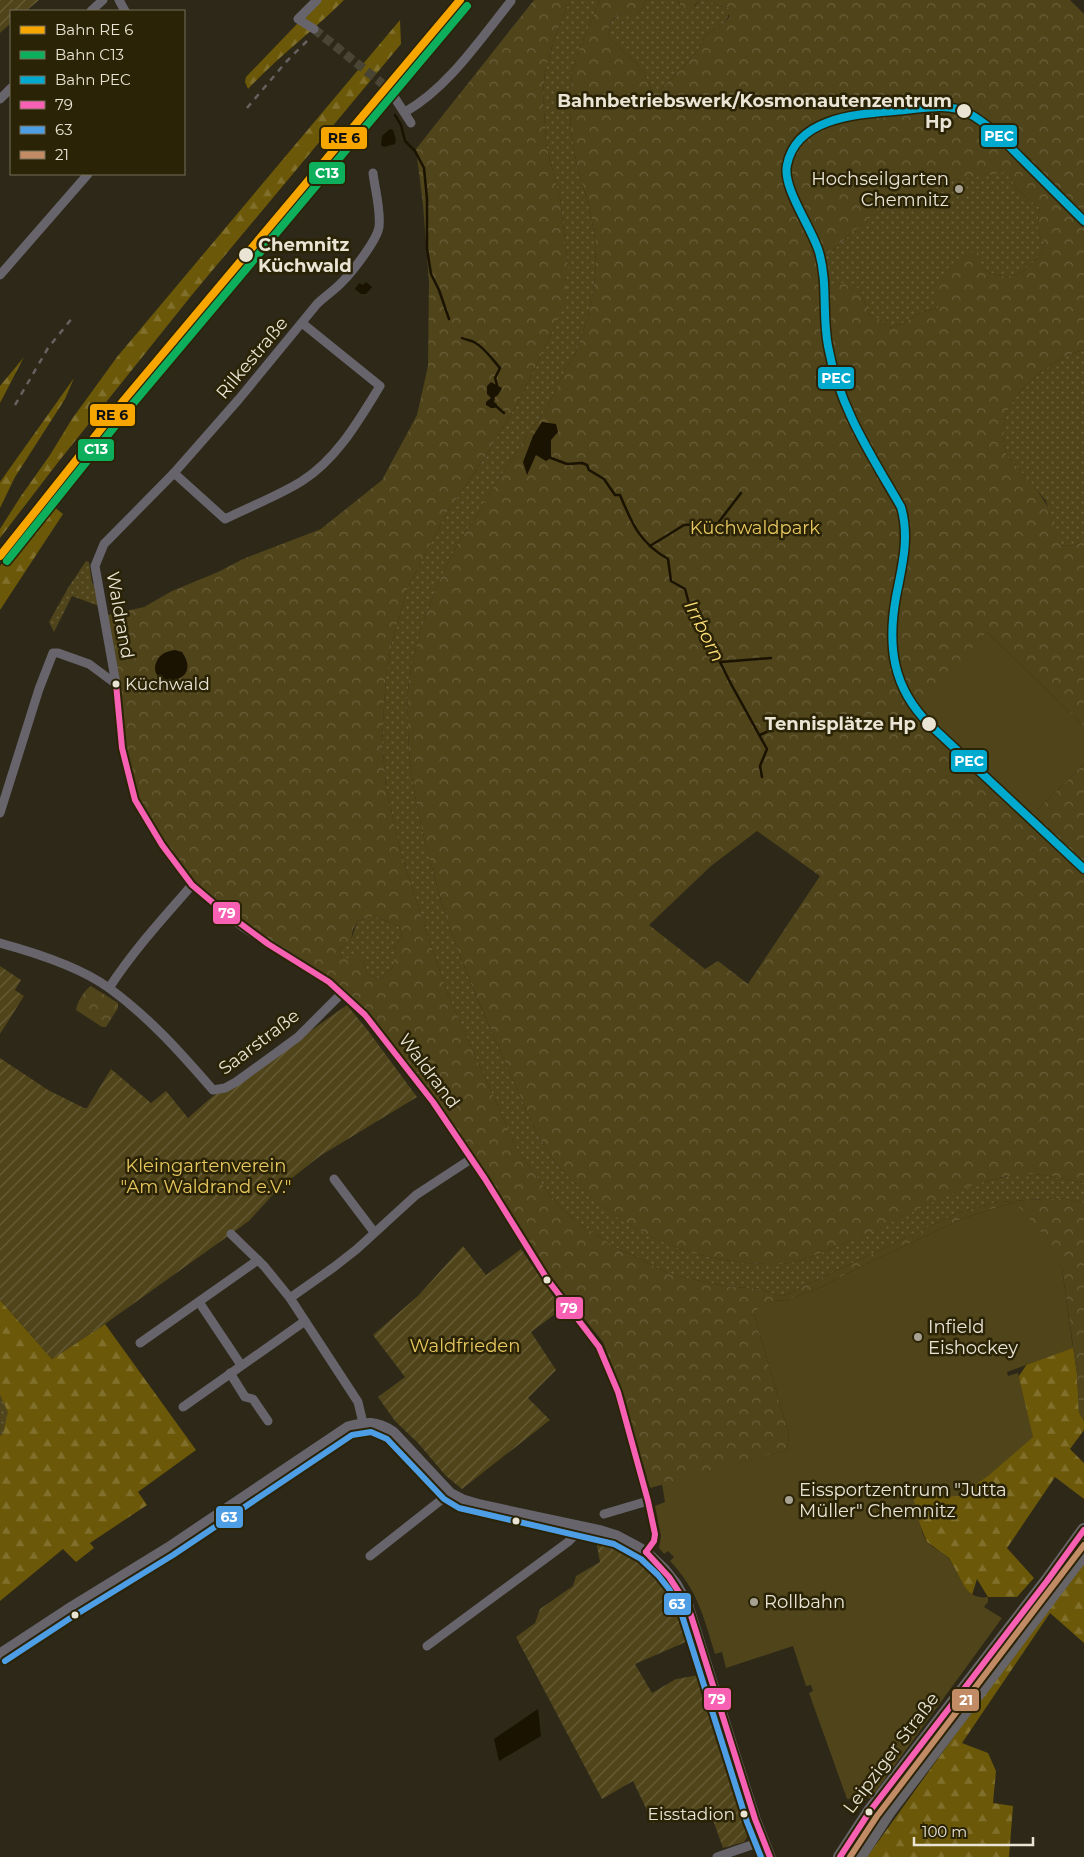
<svg xmlns="http://www.w3.org/2000/svg" width="1084" height="1857" font-family="Montserrat,sans-serif">
<style>
.grass{fill:url(#grass-dots)}
.forest{fill:url(#forest-firs)}
.park{fill:url(#park-crowns);fill-rule:evenodd}
.garden{fill:url(#garden-furrows)}
.pitch{fill:#50441a}
.water{fill:#1a1302}
.lines{fill:none;stroke-linecap:round;stroke-linejoin:round}
.stream{stroke:#1a1302;stroke-width:2.5}
.minor-tunnel{stroke:#494434;stroke-width:9;stroke-dasharray:9 4.5;stroke-linecap:butt}
.minor{stroke:#67646c;stroke-width:9}
.tertiary{stroke:#67646c;stroke-width:11}
.primary{stroke:#676467;stroke-width:14}
.rail{stroke:#64615f;stroke-width:2.5;stroke-dasharray:6 6;stroke-linecap:butt}
.bus-1-casing{stroke:#2b2306;stroke-width:10}
.bus-2-casing{stroke:#2b2306;stroke-width:10}
.bus-3-casing{stroke:#2b2306;stroke-width:10}
.bus-1{stroke:#f860b3;stroke-width:6}
.bus-2{stroke:#4d9ee5;stroke-width:6}
.bus-3{stroke:#c18c65;stroke-width:6}
.rail-1-casing{stroke:#2b2306;stroke-width:11}
.rail-2-casing{stroke:#2b2306;stroke-width:11}
.rail-3-casing{stroke:#2b2306;stroke-width:11}
.rail-1{stroke:#f7a600;stroke-width:8}
.rail-2{stroke:#0daf5c;stroke-width:8}
.rail-3{stroke:#00a9ce;stroke-width:8}
.stop-dot{fill:#e9e4d4;stroke:#2b2306;stroke-width:2}
.poi-dot{fill:#a7a292;stroke:#2b2306;stroke-width:2}
.labels{text-anchor:middle;stroke-width:5;stroke-linejoin:round;paint-order:stroke}
.bus-label{font-size:17px;fill:#e9e4d4;stroke:#2b2306;text-anchor:start}
.stop-label{font-size:18px;font-weight:bold;fill:#e9e4d4;stroke:#2b2306;text-anchor:end}
.poi-label{font-size:18px;fill:#e9e4d4;stroke:#2b2306;text-anchor:start}
.street-label{font-size:18px;fill:#e9e4d4;stroke:#2b2306}
.park-label{font-size:18px;fill:#e7c85f;stroke:#2b2306}
.water-label{font-size:19px;font-style:italic;fill:#fdde76;stroke:#2b2306}
.line-badge{stroke:#2b2306;stroke-width:2}
.badge-label{font-size:14px;text-anchor:middle;font-weight:bold;fill:#fff}
.pale-badge-label{font-size:14px;text-anchor:middle;font-weight:bold;fill:#111}
</style>
<defs>
<pattern id="grass-dots" width="8" height="8" patternUnits="userSpaceOnUse" patternTransform="scale(1.25)"><rect width="8" height="8" fill="#50441a"/><path d="M2 2h.1M6 6h.1" fill="none" stroke="#695f3a" stroke-width="1.8" stroke-linecap="round"/></pattern>
<pattern id="forest-firs" width="22" height="20" patternUnits="userSpaceOnUse" patternTransform="scale(1.25)"><rect width="22" height="20" fill="#6b5809"/><path d="M5 1l3.5 6h-7zM16 11l3.5 6h-7z" fill="#80702c"/></pattern>
<pattern id="park-crowns" width="20" height="18" patternUnits="userSpaceOnUse" patternTransform="scale(1.25)"><rect width="20" height="18" fill="#50441a"/><path d="M2 6a3 3 0 1 1 6 0M12 15a3 3 0 1 1 6 0" fill="none" stroke="#695f3a"/></pattern>
<pattern id="garden-furrows" width="10" height="10" patternUnits="userSpaceOnUse" patternTransform="scale(1.25)"><rect width="10" height="10" fill="#50441a"/><path d="M-1 1l2-2M0 10L10 0M9 11l2-2" fill="none" stroke="#695f3a"/></pattern>
</defs>
<rect width="100%" height="100%" fill="#2d2818"/>
<g class="grass">
<path d="M570 0H600L579 50 572 72 570 108 571 132 577 166 590 210 596 244 595 276 591 306 576 353 567 367 546 409 522 443 484 502C478 518 465 530 457 545 434 588 413 643 408 691 407 704 408 717 408 730 409 774 418 814 429 857 436 882 442 907 451 931 466 975 486 1019 505 1062 521 1096 537 1142 562 1170 620 1232 695 1266 780 1264 799 1263 818 1254 835 1247 890 1227 937 1193 995 1179 1008 1176 1020 1173 1033 1174 1050 1175 1067 1180 1084 1183V1203L1060 1198 998 1202 960 1212 783 1296 777 1295 761 1289 724 1286 669 1274 637 1257 620 1250 574 1220 553 1199 518 1151 449 997 426 931 400 849 386 787 382 740 386 676 392 642 408 587 449 509 478 468 518 403 555 326 568 264 560 198 546 144 543 93 545 72 554 40Z"/>
<path d="M646 0H678L679 4 695 6 700 0H710L715 5 729 8 730 11 726 21 705 36 700 47 687 63 658 92H653L644 72 634 61 609 38C607 27 611 16 624 13 629 12 634 15 640 12Z"/>
<path d="M1007 171 1016 188 1024 196 1039 207C1040 214 1037 221 1038 228 1038 235 1043 238 1045 244 1041 256 1024 275 1011 276 1001 277 987 273 980 267L938 308 920 313 903 323 889 328 879 319 869 315 861 291 830 284 825 256C844 244 866 214 887 209 891 208 895 209 899 208 907 206 912 201 921 201L930 187 937 183Z"/>
<path d="M1084 350V542L1070 546 1060 545 1046 501 1011 460 1008 459C1004 446 1001 434 1004 421 1010 392 1055 356 1084 350Z"/>
<path d="M86 561 89 562 92 583 95 586 99 606 72 596 54 632 49 622 68 588Z"/>
<path d="M374 916 399 926 402 936 394 949V966L381 979 368 975 363 960 342 959 340 948C344 944 348 942 352 937 354 932 355 926 358 921Z"/>
<path d="M0 1395 9 1412 3 1433 0 1436Z"/>
</g>
<g class="forest">
<path d="M320 0H344C313 31 278 57 248 89L245 82 246 77Z"/>
<path d="M400 20 401 44 191 296 59 461 0 538V529L21 496 50 455 72 419 117 357Z"/>
<path d="M24 357 0 403V386Z"/>
<path d="M74 378 65 399 15 477 0 508V482Z"/>
<path d="M48 502 63 514 0 610V566Z"/>
<path d="M0 1300 52 1359 105 1324 196 1450 138 1492 147 1505 90 1543 94 1548 76 1562 63 1549 0 1601V1436L3 1433 8 1412 0 1395Z"/>
<path d="M1073 1346 1077 1374 1079 1412 1084 1421V1430L1070 1449 1084 1463V1499L1055 1477 1007 1548 1034 1578 1017 1597H988L977 1579 972 1595 966 1590 949 1558 927 1542 918 1520 913 1497 959 1496 1019 1376 1027 1364 1028 1349Z"/>
<path d="M1084 1556V1643L1050 1613 962 1743 988 1753 996 1771 993 1803 1013 1806 1009 1857H867Z"/>
</g>
<g class="park">
<path d="M534 0H570L554 40 545 72 543 93 546 144 560 198 568 264 565 301 555 326 518 403 478 468 449 509 408 587 392 642 386 676 382 740 386 787 400 849 426 931 449 997 518 1151 553 1199 574 1220 620 1250 637 1257 669 1274 724 1286 761 1289 777 1295 783 1296 960 1212 998 1202 1060 1198 1084 1203V1421L1079 1412 1077 1374 1062 1268 1016 1204 1011 1203 964 1218 866 1264 821 1287 787 1300 773 1301 754 1314 789 1435 787 1450 650 1488 622 1391 603 1342 554 1281 472 1158 369 1013 269 943 195 886 165 845 138 798 124 747 104 616 144 607 172 591 218 572 243 559 321 529 382 480 417 415 428 366 429 282 423 205 416 149ZM374 916 399 926 402 936 394 949V966L381 979 368 975 363 960 358 956 342 959 340 948 351 940 353 929 358 921Z"/>
<path d="M600 0H646L640 12C634 15 629 12 624 13 611 15 607 27 609 38L634 61 644 72 653 92H658L687 63 700 47 705 36 726 21 729 17V8L715 5 710 0H1070L1084 14V350C1055 356 1010 392 1004 421 1001 434 1004 446 1008 459L1011 460C1035 488 1055 506 1060 545L1070 546 1084 542V726L987 632 1038 809 1084 764V1183C1067 1180 1050 1175 1033 1174 1020 1174 1007 1176 995 1179 938 1193 890 1228 835 1247 818 1254 799 1263 780 1264 695 1266 619 1232 562 1170 537 1142 521 1096 505 1062 486 1018 466 975 451 931 442 907 436 881 429 857 418 814 409 774 408 730 408 717 407 704 408 691 413 643 434 588 457 545 465 530 478 518 484 502L522 443 546 409 567 367 576 353 591 306 595 276 596 244 590 210 577 166 571 132 570 108 572 72 579 50ZM1007 172 1016 188 1024 196 1039 207C1040 214 1037 221 1038 228 1038 235 1043 238 1045 244 1041 256 1024 275 1011 276 1001 277 987 273 980 267L982 261 978 252C964 250 945 268 939 281 935 290 935 299 938 308L920 313 903 323 889 328 879 319 869 315 861 291 851 282 830 284 825 256C843 244 867 214 887 209 891 208 895 209 899 208 907 206 912 201 920 201L930 187 937 183ZM757 831 820 876 748 984 718 961 705 969 649 925 711 866Z"/>
<path d="M678 0H700L690 10 682 9Z"/>
<path d="M91 986 118 1003V1008L106 1027H102L76 1010C77 1002 85 989 91 986Z"/>
</g>
<g class="garden">
<path d="M0 0H39L26 11H11V23L0 33Z"/>
<path d="M0 966 21 980 15 990 24 996 0 1034Z"/>
<path d="M347 1005 369 1032 417 1097 320 1156 278 1189 249 1221 105 1324 52 1359 0 1300V1058L48 1090 84 1108H87L111 1069 151 1103 166 1091 188 1118 213 1096 258 1068Z"/>
<path d="M463 1246 486 1275 521 1249 562 1309 531 1332 556 1370 528 1398 550 1420 462 1489 446 1476 418 1443 395 1421 378 1397 405 1377 373 1335 418 1296Z"/>
<path d="M596 1541C627 1551 657 1565 672 1597 678 1611 682 1627 688 1641L635 1664 652 1693 676 1679 699 1675 747 1829 748 1836 744 1842 723 1848 708 1806 653 1823 633 1781 602 1799 516 1637 535 1623 540 1609 573 1586 576 1576 600 1562Z"/>
</g>
<g class="pitch">
<path d="M987 632 1084 726V764L1038 809 991 777 917 707Z"/>
<path d="M1011 1203 1016 1204 1039 1229 1062 1268 1073 1348 1007 1372 1008 1376 1018 1373 1033 1437 988 1476 959 1496 913 1497C916 1508 921 1534 927 1542 933 1549 944 1552 949 1559 961 1574 963 1601 988 1597V1602L984 1607 1002 1618 871 1798 847 1799 809 1693 813 1691 811 1685 806 1686 793 1646 726 1668 722 1652 715 1654C703 1615 698 1591 670 1561L674 1557 668 1551 664 1554 659 1548 661 1536 655 1506 665 1502 662 1484 787 1450 789 1435 754 1314 760 1306 773 1301 787 1300 821 1287 866 1264 964 1218Z"/>
</g>
<g class="water">
<path d="M390 129 393 130 396 140 395 144 384 147 381 145 382 136Z"/>
<path d="M366 282 372 287 366 294H361L355 289 359 283 363 285Z"/>
<path d="M491 382 502 388 498 395 495 397 494 402 497 404 495 408H491L486 405V402L491 398 487 394V386Z"/>
<path d="M542 422 556 424 558 432 551 440V458L546 461 536 455 527 475 523 462 533 436Z"/>
<path d="M175 650 182 652C205 685 147 690 156 663 159 654 167 651 175 650Z"/>
<path d="M538 1709 541 1736 499 1761 494 1739Z"/>
</g>
<g class="lines">
<g class="stream">
<path d="M395 115 401 125 405 141 415 151 424 168 427 199V249L431 274 439 290 449 319"/>
<path d="M462 338C466 340 470 340 474 342 485 348 492 359 500 368L495 378 497 385"/>
<path d="M496 406 504 413"/>
<path d="M551 458 567 464 582 463 587 465 589 470 604 479 615 495H620C632 524 640 543 668 559L671 581 685 589 691 611 705 632 731 684 767 749 760 766 762 777"/>
<path d="M650 546 684 525 718 523 741 493"/>
<path d="M721 662 771 658"/>
<path d="M760 735 783 724 810 722"/>
</g>
<path class="minor-tunnel" d="M314 29 389 89"/>
<g class="minor">
<path d="M119 0 125 11"/>
<path d="M91 11 103 0"/>
<path d="M314 29 298 19 317 0"/>
<path d="M389 89 411 123"/>
<path d="M0 99 11 88"/>
<path d="M405 112C448 88 481 38 511 1"/>
<path d="M373 173C375 190 381 210 379 227 377 240 353 271 343 281 335 290 325 296 317 304L239 399 174 473 104 544 95 566 116 684 122 748 135 800 162 845 192 885 243 927 329 982 342 993 365 1015 433 1102 485 1179 547 1279 599 1347 618 1392 648 1501 655 1534 654 1541 646 1552"/>
<path d="M0 275 88 174"/>
<path d="M174 473 225 519C249 507 280 495 302 481 337 459 359 420 380 386L302 323"/>
<path d="M0 813 39 689 53 653H58L89 664 116 684"/>
<path d="M0 943C33 952 82 968 109 988 149 1017 181 1053 213 1090L225 1088 236 1082 298 1037 342 993"/>
<path d="M109 988C133 951 163 918 192 885"/>
<path d="M334 1179 374 1232"/>
<path d="M231 1234 264 1266 290 1298 358 1402 363 1423"/>
<path d="M290 1298 334 1267 357 1249 416 1195 471 1159"/>
<path d="M199 1302 241 1365"/>
<path d="M140 1343 258 1260"/>
<path d="M230 1373 245 1397 253 1399 268 1421"/>
<path d="M183 1407 305 1321"/>
<path d="M604 1514 648 1501"/>
<path d="M370 1556 450 1493"/>
<path d="M427 1646 568 1542 574 1536 577 1525"/>
<path d="M717 1857 763 1841"/>
</g>
<path class="tertiary" d="M0 1654 67 1610 168 1548 348 1427C367 1422 376 1421 393 1432L450 1493 463 1500 480 1505 601 1531 617 1536 634 1545 646 1552 664 1569 676 1584 688 1606 755 1819 770 1857"/>
<g class="primary">
<path d="M840 1857 870 1811 1047 1581 1084 1530"/>
<path d="M859 1857 889 1811 1084 1553"/>
</g>
<g class="rail">
<path d="M247 108 286 62 308 40"/>
<path d="M15 405 48 348 73 317"/>
</g>
<defs>
<g id="bus-1">
<path d="M116 684 122 748 135 800 162 845 192 885 218 907 268 944 329 982 365 1015 433 1102 485 1179 547 1279 599 1347 618 1392 648 1501 655 1534 654 1541 646 1552"/>
<path d="M646 1552 669 1577 688 1606 755 1819 770 1857"/>
<path d="M840 1857 870 1811 1047 1581 1084 1530"/>
</g>
<path id="bus-2" d="M5 1661 72 1617 173 1555 352 1435 371 1432 387 1439 444 1499 459 1508 614 1544 641 1559 658 1575 669 1589 680 1609 747 1822 761 1857"/>
<path id="bus-3" d="M850 1857 877 1816 1084 1545"/>
</defs>
<use href="#bus-1" class="bus-1-casing"/>
<use href="#bus-2" class="bus-2-casing"/>
<use href="#bus-3" class="bus-3-casing"/>
<use href="#bus-1" class="bus-1"/>
<use href="#bus-2" class="bus-2"/>
<use href="#bus-3" class="bus-3"/>
<defs>
<path id="rail-1" d="M0 556 124 400 460 0"/>
<path id="rail-2" d="M7 561 131 406 467 6"/>
<path id="rail-3" d="M1084 221C1063 200 1043 180 1022 159 1006 143 989 124 968 113 948 103 926 108 905 110 865 114 797 114 787 165 782 188 812 228 819 252 828 283 822 315 828 346 839 407 871 455 901 507 910 538 902 566 896 597 887 647 893 688 929 724L1084 869"/>
</defs>
<use href="#rail-1" class="rail-1-casing"/>
<use href="#rail-2" class="rail-2-casing"/>
<use href="#rail-3" class="rail-3-casing"/>
<use href="#rail-1" class="rail-1"/>
<use href="#rail-2" class="rail-2"/>
<use href="#rail-3" class="rail-3"/>
</g>
<g class="stop-dot">
<circle cx="964" cy="111" r="8"/>
<circle cx="246" cy="255" r="8"/>
<circle cx="116" cy="684" r="4.5"/>
<circle cx="929" cy="724" r="8"/>
<circle cx="547" cy="1280" r="4.5"/>
<circle cx="516" cy="1521" r="4.5"/>
<circle cx="75" cy="1615" r="4.5"/>
<circle cx="869" cy="1812" r="4.5"/>
<circle cx="744" cy="1814" r="4.5"/>
</g>
<g class="poi-dot">
<circle cx="959" cy="189" r="5"/>
<circle cx="918" cy="1337" r="5"/>
<circle cx="789" cy="1500" r="5"/>
<circle cx="754" cy="1602" r="5"/>
</g>
<g class="labels">
<g class="bus-label">
<text x="125" y="690">Küchwald</text>
<text x="735" y="1820" text-anchor="end">Eisstadion</text>
</g>
<g class="stop-label">
<text x="952" y="107">Bahnbetriebswerk/Kosmonautenzentrum<tspan x="952" dy="21">Hp</tspan></text>
<text x="258" y="251" text-anchor="start">Chemnitz<tspan x="258" dy="21">Küchwald</tspan></text>
<text x="916" y="730">Tennisplätze Hp</text>
</g>
<g class="poi-label">
<text x="949" y="185" text-anchor="end">Hochseilgarten<tspan x="949" dy="21">Chemnitz</tspan></text>
<text x="928" y="1333">Infield<tspan x="928" dy="21">Eishockey</tspan></text>
<text x="799" y="1496">Eissportzentrum "Jutta<tspan x="799" dy="21">Müller" Chemnitz</tspan></text>
<text x="764" y="1608">Rollbahn</text>
</g>
<g class="street-label">
<text transform="translate(252 358) rotate(-50)" y="6">Rilkestraße</text>
<text transform="translate(120 615) rotate(80)" y="6">Waldrand</text>
<text transform="translate(259 1042) rotate(-37)" y="6">Saarstraße</text>
<text transform="translate(429 1071) rotate(53)" y="6">Waldrand</text>
<text transform="translate(891 1753) rotate(-53)" y="6">Leipziger Straße</text>
</g>
<g class="park-label">
<text x="755" y="534">Küchwaldpark</text>
<text x="206" y="1172">Kleingartenverein<tspan x="206" dy="21">"Am Waldrand e.V."</tspan></text>
<text x="465" y="1352">Waldfrieden</text>
</g>
<g class="water-label">
<text transform="translate(705 631) rotate(63)" y="7">Irrborn</text>
</g>
</g>
<g class="line-badge">
<rect x="980" y="124" width="38" height="24" rx="5" fill="#00a9ce"/>
<rect x="320" y="126" width="48" height="24" rx="5" fill="#f7a600"/>
<rect x="308" y="161" width="38" height="24" rx="5" fill="#0daf5c"/>
<rect x="817" y="366" width="38" height="24" rx="5" fill="#00a9ce"/>
<rect x="89" y="403" width="47" height="24" rx="5" fill="#f7a600"/>
<rect x="77" y="438" width="38" height="24" rx="5" fill="#0daf5c"/>
<rect x="950" y="749" width="38" height="24" rx="5" fill="#00a9ce"/>
<rect x="212" y="901" width="29" height="24" rx="5" fill="#f860b3"/>
<rect x="555" y="1296" width="29" height="24" rx="5" fill="#f860b3"/>
<rect x="215" y="1505" width="29" height="24" rx="5" fill="#4d9ee5"/>
<rect x="663" y="1592" width="29" height="24" rx="5" fill="#4d9ee5"/>
<rect x="703" y="1687" width="29" height="24" rx="5" fill="#f860b3"/>
<rect x="951" y="1688" width="29" height="24" rx="5" fill="#c18c65"/>
</g>
<g class="badge-label">
<text x="999" y="141">PEC</text>
<text x="327" y="178">C13</text>
<text x="836" y="383">PEC</text>
<text x="96" y="454">C13</text>
<text x="969" y="766">PEC</text>
<text x="227" y="918">79</text>
<text x="569" y="1313">79</text>
<text x="229" y="1522">63</text>
<text x="677" y="1609">63</text>
<text x="717" y="1704">79</text>
<text x="966" y="1705">21</text>
</g>
<g class="pale-badge-label">
<text x="344" y="143">RE 6</text>
<text x="112" y="420">RE 6</text>
</g>
<rect x="10" y="10" width="175" height="165" fill="#2b2306" stroke="#777058"/>
<rect x="20" y="26" width="25" height="8" fill="#f7a600" stroke="#777058"/>
<text x="55" y="35" font-size="15" fill="#e9e4d4">Bahn RE 6</text>
<rect x="20" y="51" width="25" height="8" fill="#0daf5c" stroke="#777058"/>
<text x="55" y="60" font-size="15" fill="#e9e4d4">Bahn C13</text>
<rect x="20" y="76" width="25" height="8" fill="#00a9ce" stroke="#777058"/>
<text x="55" y="85" font-size="15" fill="#e9e4d4">Bahn PEC</text>
<rect x="20" y="101" width="25" height="8" fill="#f860b3" stroke="#777058"/>
<text x="55" y="110" font-size="15" fill="#e9e4d4">79</text>
<rect x="20" y="126" width="25" height="8" fill="#4d9ee5" stroke="#777058"/>
<text x="55" y="135" font-size="15" fill="#e9e4d4">63</text>
<rect x="20" y="151" width="25" height="8" fill="#c18c65" stroke="#777058"/>
<text x="55" y="160" font-size="15" fill="#e9e4d4">21</text>
<path d="M914 1837v8h119v-8" fill="none" stroke="#e9e4d4" stroke-width="2.5"/>
<text x="922" y="1837" font-size="15" fill="#e9e4d4" stroke="#2b2306" stroke-width="4" paint-order="stroke">100 m</text>
</svg>
